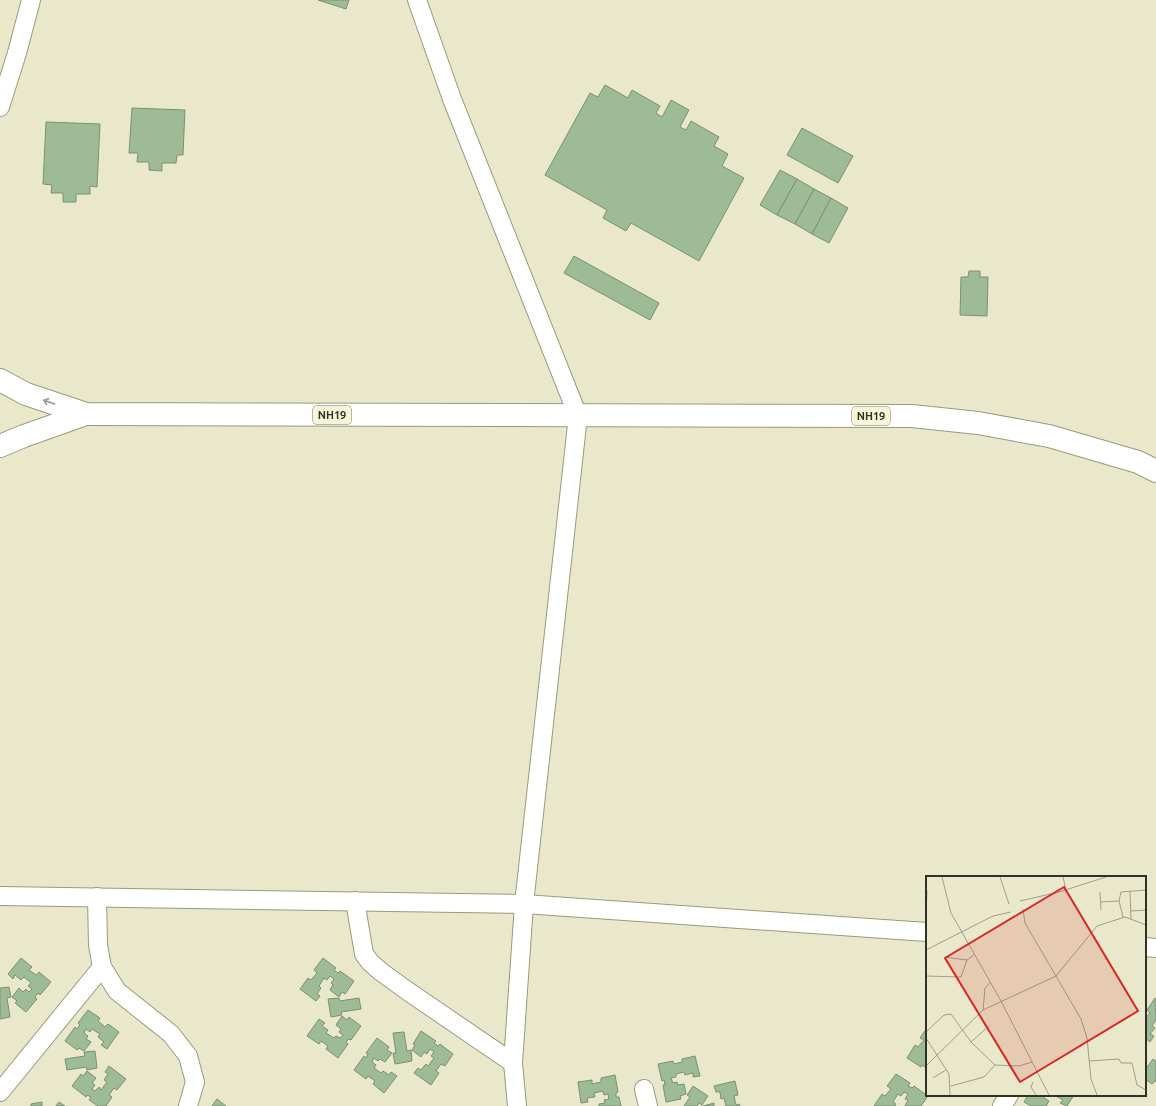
<svg xmlns="http://www.w3.org/2000/svg" width="1156" height="1106" font-family="Ubuntu,sans-serif">
<style>
.building{fill:#9dbc96;stroke:#7c8e78}
.lines{fill:none;stroke-linecap:round;stroke-linejoin:round}
.minor-casing{stroke:#9a997e;stroke-width:20}
.highway-casing{stroke:#9a997e;stroke-width:24}
.minor{stroke:#fff;stroke-width:18}
.highway{stroke:#fff;stroke-width:22}
.oneway{stroke:#989892}
.labels{text-anchor:middle;stroke-width:4;stroke-linejoin:round;paint-order:stroke}
.shield{fill:#f6f5d8;stroke:#6c6c5b;stroke-width:1}
.shield-label{font-size:11px;font-weight:bold;fill:#313126}
.inset-road{fill:none;stroke:#9f9f89;stroke-width:1}
.view{fill:#d62828;fill-opacity:0.15;stroke:#d62828;stroke-width:2}
.inset-edge{fill:none;stroke:#313126;stroke-width:2}
</style>
<rect width="100%" height="100%" fill="#e9e8cb"/>
<g class="building">
<path d="M318 0H349L346 9Z"/>
<path d="M605 85 628 98 632 90 660 106 656 113 662 117 671 100 689 110 680 127 686 130 691 121 719 137 714 146 728 154 722 166 744 178 699 261 631 223 626 231 603 218 607 210 545 175 590 93 598 97Z"/>
<path d="M132 108 185 110 183 155H177L176 163H162V171L149 170V162H137L138 153H129Z"/>
<path d="M46 122 100 124 97 187 90 186V194H76V202H63V193H51L52 185 43 184Z"/>
<path d="M802 128 853 156 838 183 787 155Z"/>
<path d="M780 170 797 179 777 215 760 205Z"/>
<path d="M797 179 814 189 795 224 777 215Z"/>
<path d="M814 189 831 198 812 234 795 224Z"/>
<path d="M831 198 848 208 829 243 812 234Z"/>
<path d="M574 256 659 303 650 320 564 273Z"/>
<path d="M969 271H980V277H988L987 316 960 315 961 277H968Z"/>
<path d="M21 958 32 967 29 970 36 975 39 972 51 982 40 995 38 993 35 997 37 999 26 1012 15 1003 17 1001 12 997 19 988 23 992 26 989 29 992 32 989 28 986 31 983 24 977 21 980 15 975 13 979 8 974Z"/>
<path d="M323 958 336 968 334 970 338 973 340 971 354 981 345 994 342 992 339 997 330 990 333 985 331 983 334 979 330 976 327 980 324 978 319 986 321 988 317 994 320 996 316 1001 300 989 308 978 311 980 317 973 314 970Z"/>
<path d="M9 987 11 997 7 998 10 1017 0 1019V988Z"/>
<path d="M339 998 340 1001 359 998 361 1009 341 1012 342 1015 331 1017 328 999Z"/>
<path d="M1155 998 1156 1020 1152 1026 1155 1028 1150 1034 1154 1036 1150 1042 1145 1038V1019L1150 1013 1147 1010Z"/>
<path d="M88 1010 100 1018 98 1021 105 1027 108 1024 119 1032 107 1049 101 1045 104 1042 98 1037 100 1034 92 1029 90 1032 86 1029 84 1033 88 1036 86 1039 91 1042 84 1051 79 1048 77 1050 65 1041 75 1027 77 1029 80 1025 78 1023Z"/>
<path d="M342 1016 347 1020 349 1017 361 1026 351 1040 348 1039 346 1043 348 1044 338 1058 326 1049 328 1046 321 1041 319 1044 307 1036 319 1019 325 1023 322 1026 328 1030 326 1033 334 1038 336 1036 340 1038 343 1035 339 1032 341 1029 336 1025Z"/>
<path d="M927 1028 926 1053 927 1072 925 1070 926 1068 922 1065 921 1067 907 1058 915 1045 918 1047 924 1040 920 1038Z"/>
<path d="M421 1031 436 1041 434 1043 438 1046 440 1044 453 1054 445 1066 441 1064 436 1071 439 1073 431 1085 414 1073 418 1068 421 1070 426 1064 428 1066 434 1058 431 1056 434 1052 430 1049 427 1054 424 1052 421 1057 412 1050 415 1045 413 1044Z"/>
<path d="M404 1032 407 1051 411 1050 412 1061 395 1064 393 1053H396L393 1033Z"/>
<path d="M377 1038 389 1047 387 1050 392 1053 385 1062 380 1059 378 1061 374 1058 372 1062 376 1065 374 1068 381 1073 383 1071 389 1075 391 1072 397 1076 384 1093 373 1084 375 1081 368 1076 366 1079 354 1070 364 1056 366 1058 368 1054 366 1053Z"/>
<path d="M95 1051 97 1068 87 1070 86 1067 67 1070 65 1059 85 1056 84 1052Z"/>
<path d="M695 1056 700 1076 693 1077V1073L685 1075 684 1072 676 1074V1077L671 1078 673 1083 677 1082 678 1085 684 1084 686 1094 680 1096 681 1099 666 1102 663 1085H665L664 1080 662 1081 658 1064 673 1061 674 1064 682 1062V1059Z"/>
<path d="M1153 1059 1156 1061V1082L1155 1081 1152 1084 1145 1079V1070Z"/>
<path d="M109 1066 126 1079 117 1090 114 1088 109 1095 112 1097 106 1106H98L89 1100 91 1097 87 1095 86 1097 72 1086 81 1074 83 1076 87 1071 96 1078 92 1083 95 1085 92 1089 95 1091 99 1087 101 1090 107 1082 104 1080 108 1074 105 1072Z"/>
<path d="M896 1074 910 1083 908 1086 912 1088 914 1086 928 1096 921 1106H905L908 1100 905 1099 908 1094 904 1092 901 1096 898 1094 893 1102 896 1104 895 1106H874L882 1094 885 1096 891 1089 887 1086Z"/>
<path d="M615 1075 618 1092 616 1093V1097H619L621 1106H599V1104L605 1103 604 1100 609 1099 608 1094 604 1095 603 1091 594 1093 595 1097 587 1098 588 1102 581 1103 578 1082 592 1080V1084L601 1082V1078Z"/>
<path d="M735 1081 738 1095 734 1096 736 1105 739 1104 740 1106H726L724 1098 721 1099 720 1092H716L714 1086Z"/>
<path d="M693 1086 708 1096 702 1105 699 1103 697 1106H684L690 1097 687 1095Z"/>
<path d="M1028 1095H1046L1044 1098 1049 1101 1046 1106H1031L1024 1102Z"/>
<path d="M1057 1095H1074L1067 1106 1060 1103 1063 1100 1056 1096Z"/>
<path d="M217 1099 226 1106H212Z"/>
<path d="M42 1102V1106H31V1104Z"/>
<path d="M59 1102 65 1106H56Z"/>
<path d="M714 1103V1106H703Z"/>
</g>
<g class="lines">
<defs>
<g id="minor">
<path d="M417 0 452 99 578 416 524 904 513 1063 517 1106"/>
<path d="M0 107 17 53 31 0"/>
<path d="M0 896 524 904 927 932"/>
<path d="M97 897 98 945 102 967 117 991 171 1034 188 1056 195 1082 188 1106"/>
<path d="M355 901 364 954 370 962 380 971 409 992 513 1063"/>
<path d="M1145 947 1156 948"/>
<path d="M644 1089 648 1106"/>
<path d="M0 1092 102 967"/>
<path d="M1002 1106 1009 1095"/>
</g>
<g id="highway">
<path d="M0 380 26 394 86 414 912 416 978 423 1049 436 1138 462 1156 471"/>
<path d="M0 446 24 436 86 414"/>
</g>
</defs>
<use href="#minor" class="minor-casing"/>
<use href="#highway" class="highway-casing"/>
<use href="#minor" class="minor"/>
<use href="#highway" class="highway"/>
</g>
<defs><path id="oneway-shaft" d="M-6 0H5M1.5-3L5.5 0L1.5 3" fill="none" stroke-width="1.6" stroke-linecap="round" stroke-linejoin="round"/></defs>
<use class="oneway" href="#oneway-shaft" transform="translate(49 402) rotate(-161)"/>
<g class="labels">
<g class="shield">
<rect x="313" y="406" width="38" height="18" rx="3"/>
<rect x="852" y="407" width="38" height="18" rx="3"/>
</g>
<g class="shield-label">
<text x="332" y="419">NH19</text>
<text x="871" y="420">NH19</text>
</g>
</g>
<g transform="translate(926 876)">
<rect width="220" height="220" fill="#e9e8cb"/>
<path class="inset-road" d="M16 1 25 37 75 125 123 219M74 1 83 28M137 1 140 14M204 15 205 43M174 16 175 34M94 25 133 16 180 1M193 25 195 16 220 14M174 26 193 25 197 41M97 33 99 47 155 143 161 162 165 203 171 219M205 35 220 34M0 39 1 15M0 74 67 40 85 36M19 81 41 84M0 100 35 101 41 84 48 79M57 134 59 112 64 107M0 156 18 139 25 138 45 166 69 189 93 190 106 186M0 162 23 198 24 219M45 166 63 150M163 185 193 183 195 187H206L211 209 220 214M0 190 57 134 130 100 171 50 199 41 220 49M7 202 20 194M107 206 105 211 110 219M25 210 58 201 69 189"/>
<path class="view" d="M138 11 212 135 94 206 19 82Z"/>
<rect width="220" height="220" class="inset-edge"/>
</g>
</svg>
